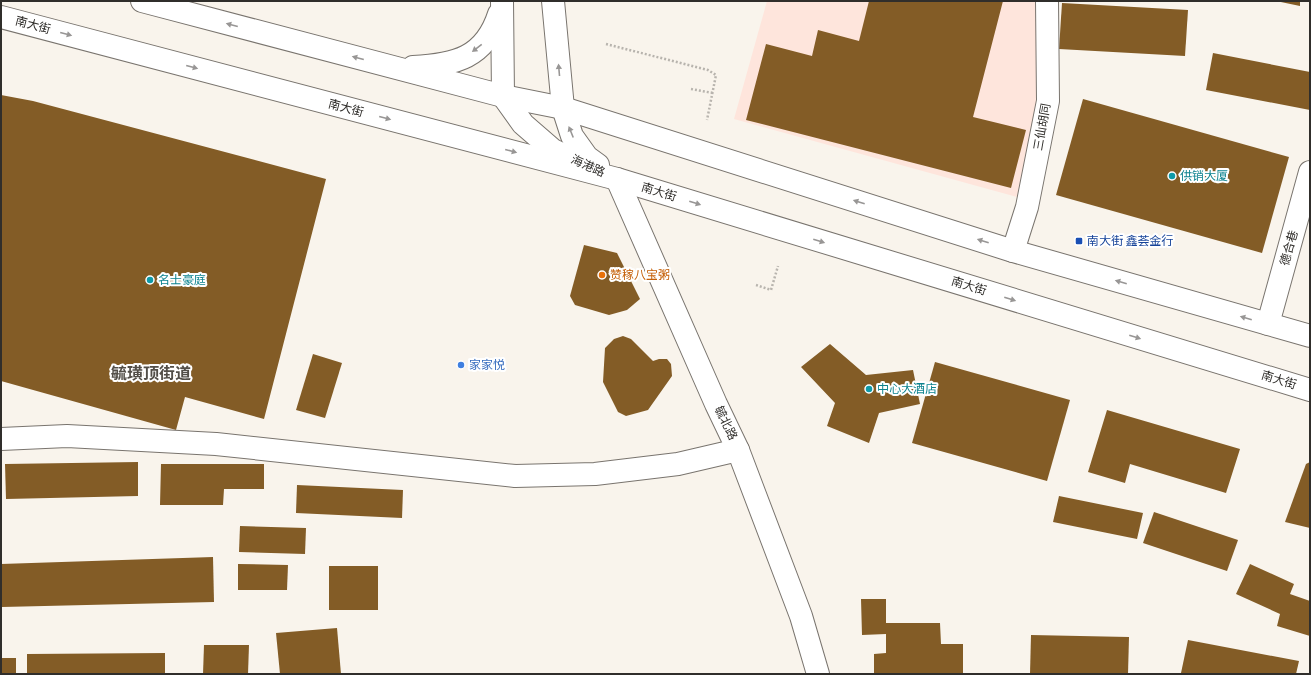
<svg xmlns="http://www.w3.org/2000/svg" width="1311" height="675" font-family="'PT Sans Narrow','Noto Sans SC',sans-serif">
<style>
.commercial{fill:#fee5dc}
.building{fill:#835c26}
.lines{fill:none;stroke-linecap:round;stroke-linejoin:round}
.minor-casing{stroke:#79746e;stroke-width:24}
.major-casing{stroke:#79746e;stroke-width:24}
.path{stroke:#b8b4ae;stroke-width:2.5;stroke-dasharray:2 2;stroke-linecap:butt}
.minor{stroke:#fff;stroke-width:22}
.major{stroke:#fff;stroke-width:22}
.oneway{fill:#989695}
.culture-dot{fill:#0f9aa8;stroke:#fff;stroke-width:1.5}
.transit-dot{fill:#1a4fb4;stroke:#fff;stroke-width:1.5}
.food-dot{fill:#e8710a;stroke:#fff;stroke-width:1.5}
.shop-dot{fill:#3f7fe0;stroke:#fff;stroke-width:1.5}
.labels{text-anchor:middle;stroke-width:4;stroke-linejoin:round;paint-order:stroke}
.street-label{font-size:12px;fill:#302e2b;stroke:#fff}
.culture-label{font-size:12px;fill:#0d838f;stroke:#fff;text-anchor:start}
.transit-label{font-size:12px;fill:#164399;stroke:#fff;text-anchor:start}
.food-label{font-size:12px;fill:#c56008;stroke:#fff;text-anchor:start}
.shop-label{font-size:12px;fill:#366cbe;stroke:#fff;text-anchor:start}
.district-label{font-size:16px;font-weight:bold;fill:#524e48;stroke:#fff}
</style>
<rect width="100%" height="100%" fill="#f9f4ec"/>
<path class="commercial" d="M767 1H1040L1039 102 1017 197 734 119Z"/>
<g class="building">
<path d="M869 1H1003L973 117 1026 130 1011 188 746 120 766 44 812 56 818 30 859 41Z"/>
<path d="M1276 1H1300V6Z"/>
<path d="M1062 3 1188 10 1185 56 1059 49Z"/>
<path d="M1213 53 1310 72V110L1206 90Z"/>
<path d="M1 95 33 101 326 179 264 419 185 397 176 430 1 381Z"/>
<path d="M1083 99 1289 157 1262 253 1056 195Z"/>
<path d="M584 245 617 253 640 299 627 310 609 315 575 305 570 296Z"/>
<path d="M623 336 631 339 653 361 659 359H667L671 364 672 376 648 410 626 416 618 412 603 382 605 348 614 339Z"/>
<path d="M830 344 866 375 913 370 920 404 879 413 869 443 827 426 835 403 801 367Z"/>
<path d="M313 354 342 363 325 418 296 410Z"/>
<path d="M935 362 1070 400 1047 481 912 443Z"/>
<path d="M1107 410 1240 449 1226 493 1130 464 1125 483 1088 472Z"/>
<path d="M138 462V496L6 499 5 464Z"/>
<path d="M1310 462V528L1285 522 1306 464Z"/>
<path d="M161 464H264V489H224L223 505H160Z"/>
<path d="M297 485 403 490 402 518 296 513Z"/>
<path d="M1059 496 1143 513 1137 539 1053 522Z"/>
<path d="M1154 512 1238 540 1227 571 1143 543Z"/>
<path d="M240 526 306 528 305 554 239 552Z"/>
<path d="M213 557 214 602 2 607 1 564Z"/>
<path d="M238 564 288 565 287 590H238Z"/>
<path d="M1250 564 1294 584 1290 594 1310 601V636L1277 626 1280 614 1236 594Z"/>
<rect x="329" y="566" width="49" height="44"/>
<path d="M861 599H886V623H940L941 644H963V674H874V654L886 653V634L862 635Z"/>
<path d="M337 628 341 674H280L276 633Z"/>
<path d="M1031 635 1129 637 1128 674H1030Z"/>
<path d="M1188 640 1299 661 1296 674H1187L1181 673Z"/>
<path d="M204 645H249L248 674H203Z"/>
<path d="M165 653V674H27V654Z"/>
<rect x="1" y="658" width="15" height="16"/>
</g>
<g class="lines">
<defs>
<g id="minor">
<path d="M617 179 716 404 738 450 801 616 818 674"/>
<path d="M1013 251 1027 207 1048 101 1047 1"/>
<path d="M1268 324 1310 172"/>
<path d="M1 439 67 436 216 444 515 476 595 474 678 464 738 450"/>
</g>
<g id="major">
<path d="M142 1 503 96 563 108 1013 251 1310 336"/>
<path d="M502 1 503 96 523 124 553 150 572 159"/>
<path d="M553 1 563 108 572 136 587 157 598 165"/>
<path d="M1 17 617 179 1310 390"/>
<path d="M413 67C455 65 485 58 499 14"/>
</g>
</defs>
<use href="#minor" class="minor-casing"/>
<use href="#major" class="major-casing"/>
<g class="path">
<path d="M606 44 708 70 716 75 707 120"/>
<path d="M691 89 713 93"/>
<path d="M756 285 771 290 778 266"/>
</g>
<use href="#minor" class="minor"/>
<use href="#major" class="major"/>
</g>
<defs><path id="oneway-solid" d="M-6-.8H1V-3.2L6.5 0L1 3.2V.8H-6Z"/></defs>
<g class="oneway">
<use href="#oneway-solid" transform="translate(232 25) rotate(-165)"/>
<use href="#oneway-solid" transform="translate(66 34) rotate(15)"/>
<use href="#oneway-solid" transform="translate(477 48) rotate(142)"/>
<use href="#oneway-solid" transform="translate(358 58) rotate(-165)"/>
<use href="#oneway-solid" transform="translate(192 67) rotate(15)"/>
<use href="#oneway-solid" transform="translate(559 70) rotate(-95)"/>
<use href="#oneway-solid" transform="translate(385 118) rotate(15)"/>
<use href="#oneway-solid" transform="translate(571 132) rotate(-112)"/>
<use href="#oneway-solid" transform="translate(511 151) rotate(15)"/>
<use href="#oneway-solid" transform="translate(859 202) rotate(-162)"/>
<use href="#oneway-solid" transform="translate(695 203) rotate(17)"/>
<use href="#oneway-solid" transform="translate(819 241) rotate(17)"/>
<use href="#oneway-solid" transform="translate(983 241) rotate(-162)"/>
<use href="#oneway-solid" transform="translate(1121 282) rotate(-164)"/>
<use href="#oneway-solid" transform="translate(1010 299) rotate(17)"/>
<use href="#oneway-solid" transform="translate(1246 318) rotate(-164)"/>
<use href="#oneway-solid" transform="translate(1135 337) rotate(17)"/>
</g>
<g class="culture-dot">
<circle cx="1172" cy="176" r="4"/>
<circle cx="150" cy="280" r="4"/>
<circle cx="869" cy="389" r="4"/>
</g>
<rect class="transit-dot" x="1075" y="237" width="8" height="8" rx="2"/>
<circle class="food-dot" cx="602" cy="275" r="4"/>
<circle class="shop-dot" cx="461" cy="365" r="4"/>
<g class="labels">
<g class="street-label">
<text transform="translate(33 25) rotate(15)" y="4">南大街</text>
<text transform="translate(346 108) rotate(15)" y="4">南大街</text>
<text transform="translate(1042 127) rotate(-80)" y="4">三仙胡同</text>
<text transform="translate(588 166) rotate(24)" y="4">海港路</text>
<text transform="translate(659 192) rotate(17)" y="4">南大街</text>
<text transform="translate(1289 248) rotate(-74)" y="4">德合巷</text>
<text transform="translate(969 286) rotate(17)" y="4">南大街</text>
<text transform="translate(1279 380) rotate(17)" y="4">南大街</text>
<text transform="translate(726 423) rotate(64)" y="4">毓北路</text>
</g>
<g class="culture-label">
<text x="1180" y="180">供销大厦</text>
<text x="158" y="284">名士豪庭</text>
<text x="877" y="393">中心大酒店</text>
</g>
<g class="transit-label">
<text x="1087" y="245">南大街 鑫荟金行</text>
</g>
<g class="food-label">
<text x="610" y="279">赞稼八宝粥</text>
</g>
<g class="shop-label">
<text x="469" y="369">家家悦</text>
</g>
<g class="district-label">
<text x="151" y="379">毓璜顶街道</text>
</g>
</g>
<rect width="1311" height="675" fill="none" stroke="#302e2b" stroke-width="4"/>
</svg>
